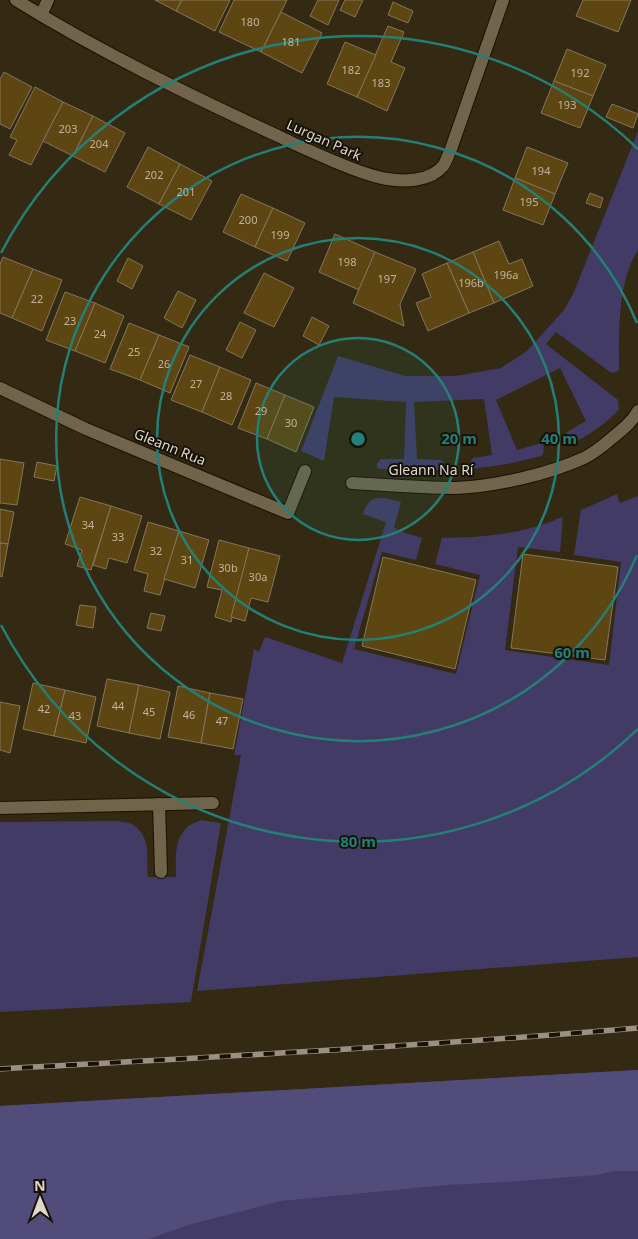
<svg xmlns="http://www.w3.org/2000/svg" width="638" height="1239" font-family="'Noto Sans',sans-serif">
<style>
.green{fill:#413b65}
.forest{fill:#524c7a}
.building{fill:#5e4612;stroke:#83765d}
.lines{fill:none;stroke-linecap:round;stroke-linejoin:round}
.minor-casing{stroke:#1b1100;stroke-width:14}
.minor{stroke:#70644b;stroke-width:12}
.rail-casing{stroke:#9b9180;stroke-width:5.5}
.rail{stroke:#171209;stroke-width:4;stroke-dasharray:11;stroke-linecap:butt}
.ring{fill:none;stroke:#248077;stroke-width:2.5}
.labels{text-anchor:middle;stroke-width:4;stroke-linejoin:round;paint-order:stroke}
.number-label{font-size:11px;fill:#bfb39c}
.street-label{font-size:14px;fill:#dfd7ca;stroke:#171209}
.centre{fill:#248077;stroke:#171209;stroke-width:2.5}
.ring-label{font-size:15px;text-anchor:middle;font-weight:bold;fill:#248077;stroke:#171209;stroke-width:4;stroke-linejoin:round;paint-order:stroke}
</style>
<rect width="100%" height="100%" fill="#342912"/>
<g class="green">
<path d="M638 131V250C617 283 619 333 619 370L614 373 610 372 556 332 546 344 618 400 619 409C615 416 583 441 574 441 569 441 567 439 566 435L567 432 586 421 560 368 496 400 517 450 541 443 544 446 543 454 541 456 508 464 472 469 470 467V462L473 458 492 455 484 399 414 402 417 459 440 460 443 461C443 464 444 466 441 468 435 474 389 469 379 469L377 467V463L381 459H404L406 402 334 397 324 461 301 451 338 356 405 376H455L501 368 527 351 564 310 574 292Z"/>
<path d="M617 494 620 503 638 496V957L197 991 241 755H234L254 649 259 652 265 637 342 663 386 522 363 514C370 492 383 498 401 502L394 527 399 531 422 538 416 560 382 552 354 649 456 674 480 575 435 564 442 538C475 538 510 535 541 525 549 523 556 519 563 517L560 552 518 547 505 650 609 665 621 562 574 555 581 510Z"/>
<path d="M201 820 221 823 191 1002 0 1012V822L117 821C122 822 129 822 133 825 152 837 146 859 148 877H176C176 859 173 837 190 825 193 823 198 822 201 820Z"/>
<path d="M638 1070V1239H0V1106Z"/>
</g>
<path class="forest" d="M638 1070V1171H615L597 1175 503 1182 447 1185 281 1201 188 1225 149 1239H0V1106Z"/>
<g class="building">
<path d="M155 0H182L176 11Z"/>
<path d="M182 0H230L215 31 176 11Z"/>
<path d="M234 0H287L261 52 219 32Z"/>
<path d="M318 0H339L328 25 310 16Z"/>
<path d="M345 0H363L355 17 340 10Z"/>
<path d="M583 0H631L618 32 576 16Z"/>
<path d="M393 2 413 11 408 23 388 15Z"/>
<path d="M281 12 322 33 302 73 261 52Z"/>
<path d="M388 26 404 32 391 62 405 68 387 111 357 97Z"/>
<path d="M345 42 376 55 357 97 327 84Z"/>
<path d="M567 49 606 65 593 96 554 81Z"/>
<path d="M4 72 32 87 10 129 0 124V79Z"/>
<path d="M554 81 593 96 580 128 541 113Z"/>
<path d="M35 87 63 102 31 165 9 155 17 140 10 137Z"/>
<path d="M63 102 93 116 73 156 43 141Z"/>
<path d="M612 104 638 114 633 128 606 117Z"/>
<path d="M93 116 125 133 105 172 73 156Z"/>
<path d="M148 147 180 164 159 204 127 187Z"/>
<path d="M527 147 568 163 555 194 515 178Z"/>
<path d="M180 164 212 181 191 220 159 204Z"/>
<path d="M515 178 555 194 543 225 503 210Z"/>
<path d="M590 193 603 198 600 208 586 203Z"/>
<path d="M241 194 273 208 255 247 223 232Z"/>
<path d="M273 208 305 223 287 261 255 247Z"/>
<path d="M335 234 375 252 359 290 319 272Z"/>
<path d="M499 241 509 264 522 259 533 286 494 303 473 252Z"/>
<path d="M375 252 416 269 400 304 404 326 353 303Z"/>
<path d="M473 252 494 303 469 313 447 263Z"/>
<path d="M3 257 33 269 12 318 0 313V264Z"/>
<path d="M128 258 143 266 132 289 117 281Z"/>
<path d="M447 263 469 313 428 331 416 303 431 297 422 274Z"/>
<path d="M33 269 62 280 42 331 12 318Z"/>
<path d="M264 273 294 288 274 327 244 313Z"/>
<path d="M178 291 196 300 182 328 164 318Z"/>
<path d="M65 292 95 303 75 351 46 340Z"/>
<path d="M95 303 124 316 105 363 75 351Z"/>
<path d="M312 317 329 326 319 345 303 336Z"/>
<path d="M240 322 256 330 242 358 226 350Z"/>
<path d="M129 323 159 335 140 380 110 369Z"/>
<path d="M159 335 189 347 170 393 140 380Z"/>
<path d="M190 355 220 367 202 412 171 400Z"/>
<path d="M220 367 251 380 232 425 202 412Z"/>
<path d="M256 383 285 395 267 439 238 428Z"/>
<path d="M285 395 314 407 296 452 267 439Z"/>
<path d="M0 459 24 463 17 505 0 503Z"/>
<path d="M37 462 57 466 54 481 34 477Z"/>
<path d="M80 497 111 506 91 570 77 566 82 550 65 544Z"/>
<path d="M111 506 142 516 127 563 109 558 106 569 93 565Z"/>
<path d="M0 509 14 512 8 544 0 543Z"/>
<path d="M148 522 179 531 160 595 144 591 148 574 134 570Z"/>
<path d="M179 531 209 540 195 588 164 579Z"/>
<path d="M219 540 249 548 231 622 215 617 222 590 207 587Z"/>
<path d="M0 543 8 544 2 577 0 576Z"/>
<path d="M249 548 280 556 268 602 251 598 245 621 231 617Z"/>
<path d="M523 554 618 567 605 660 511 648Z"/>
<path d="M383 557 476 580 455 669 362 646Z"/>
<path d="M80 605 96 607 93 628 76 625Z"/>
<path d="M151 613 165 616 161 631 147 628Z"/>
<path d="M107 679 139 685 129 733 97 726Z"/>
<path d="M33 683 65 690 54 736 23 729Z"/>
<path d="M139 685 170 692 160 739 129 733Z"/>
<path d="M178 686 210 693 201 743 168 737Z"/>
<path d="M65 690 96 697 86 743 54 736Z"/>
<path d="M210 693 243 699 233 749 201 743Z"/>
<path d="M0 702 20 706 10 753 0 750Z"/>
</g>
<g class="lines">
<defs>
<g id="minor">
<path d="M16 0C100 52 189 95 278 136 296 145 315 153 333 161 350 168 368 176 387 179 405 182 431 181 443 166 447 161 448 154 451 149L503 0"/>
<path d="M41 15 48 0"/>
<path d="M0 388 86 429 288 513 305 471"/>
<path d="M352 483C386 485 420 488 455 488 493 487 549 474 584 458 594 453 604 445 612 438 622 430 632 422 638 411"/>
<path d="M159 804 161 872"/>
<path d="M0 808 213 803"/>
</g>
</defs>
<use href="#minor" class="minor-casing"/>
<use href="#minor" class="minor"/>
<defs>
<path id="rail" d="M0 1069C213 1057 426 1046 638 1028"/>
</defs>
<use href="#rail" class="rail-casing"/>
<use href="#rail" class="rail"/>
</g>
<circle cx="358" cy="439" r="101" fill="#248077" fill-opacity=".12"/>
<g class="ring">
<circle cx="358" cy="439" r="101"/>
<circle cx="358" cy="439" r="201"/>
<path d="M637 555A302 302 0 1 1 637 323"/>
<path d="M638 729A403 403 0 0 1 1 625M1 253A403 403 0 0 1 638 149"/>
</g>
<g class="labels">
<g class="number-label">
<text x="250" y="26">180</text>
<text x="291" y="46">181</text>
<text x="351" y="74">182</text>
<text x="580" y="77">192</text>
<text x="381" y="87">183</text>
<text x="567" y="109">193</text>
<text x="68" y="133">203</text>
<text x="99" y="148">204</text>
<text x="541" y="175">194</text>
<text x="154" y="179">202</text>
<text x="186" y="196">201</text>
<text x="529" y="206">195</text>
<text x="248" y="224">200</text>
<text x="280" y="239">199</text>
<text x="347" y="266">198</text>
<text x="506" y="279">196a</text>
<text x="387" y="283">197</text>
<text x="471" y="287">196b</text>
<text x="37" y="303">22</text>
<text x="70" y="325">23</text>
<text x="100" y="338">24</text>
<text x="134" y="356">25</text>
<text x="164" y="368">26</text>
<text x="196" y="388">27</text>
<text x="226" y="400">28</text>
<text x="261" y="415">29</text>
<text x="291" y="427">30</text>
<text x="88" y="529">34</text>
<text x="118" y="541">33</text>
<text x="156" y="555">32</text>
<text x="187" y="564">31</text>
<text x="228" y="572">30b</text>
<text x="258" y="581">30a</text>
<text x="118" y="710">44</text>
<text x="44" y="713">42</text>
<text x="149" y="716">45</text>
<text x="189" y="719">46</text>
<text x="75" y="720">43</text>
<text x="222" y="725">47</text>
</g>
<g class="street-label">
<text transform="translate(324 140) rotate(24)" y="5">Lurgan Park</text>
<text transform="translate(170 447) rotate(22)" y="5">Gleann Rua</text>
<text x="431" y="475">Gleann Na Rí</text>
</g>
</g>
<circle cx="358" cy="439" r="8" class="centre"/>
<g class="ring-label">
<text x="459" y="444">20 m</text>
<text x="559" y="444">40 m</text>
<text x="572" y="658">60 m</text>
<text x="358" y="847">80 m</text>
</g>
<g transform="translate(40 1199) rotate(359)" stroke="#171209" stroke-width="4" paint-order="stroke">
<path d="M0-4L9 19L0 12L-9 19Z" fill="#dfd7ca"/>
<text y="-8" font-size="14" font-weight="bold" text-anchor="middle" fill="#dfd7ca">N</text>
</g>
</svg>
